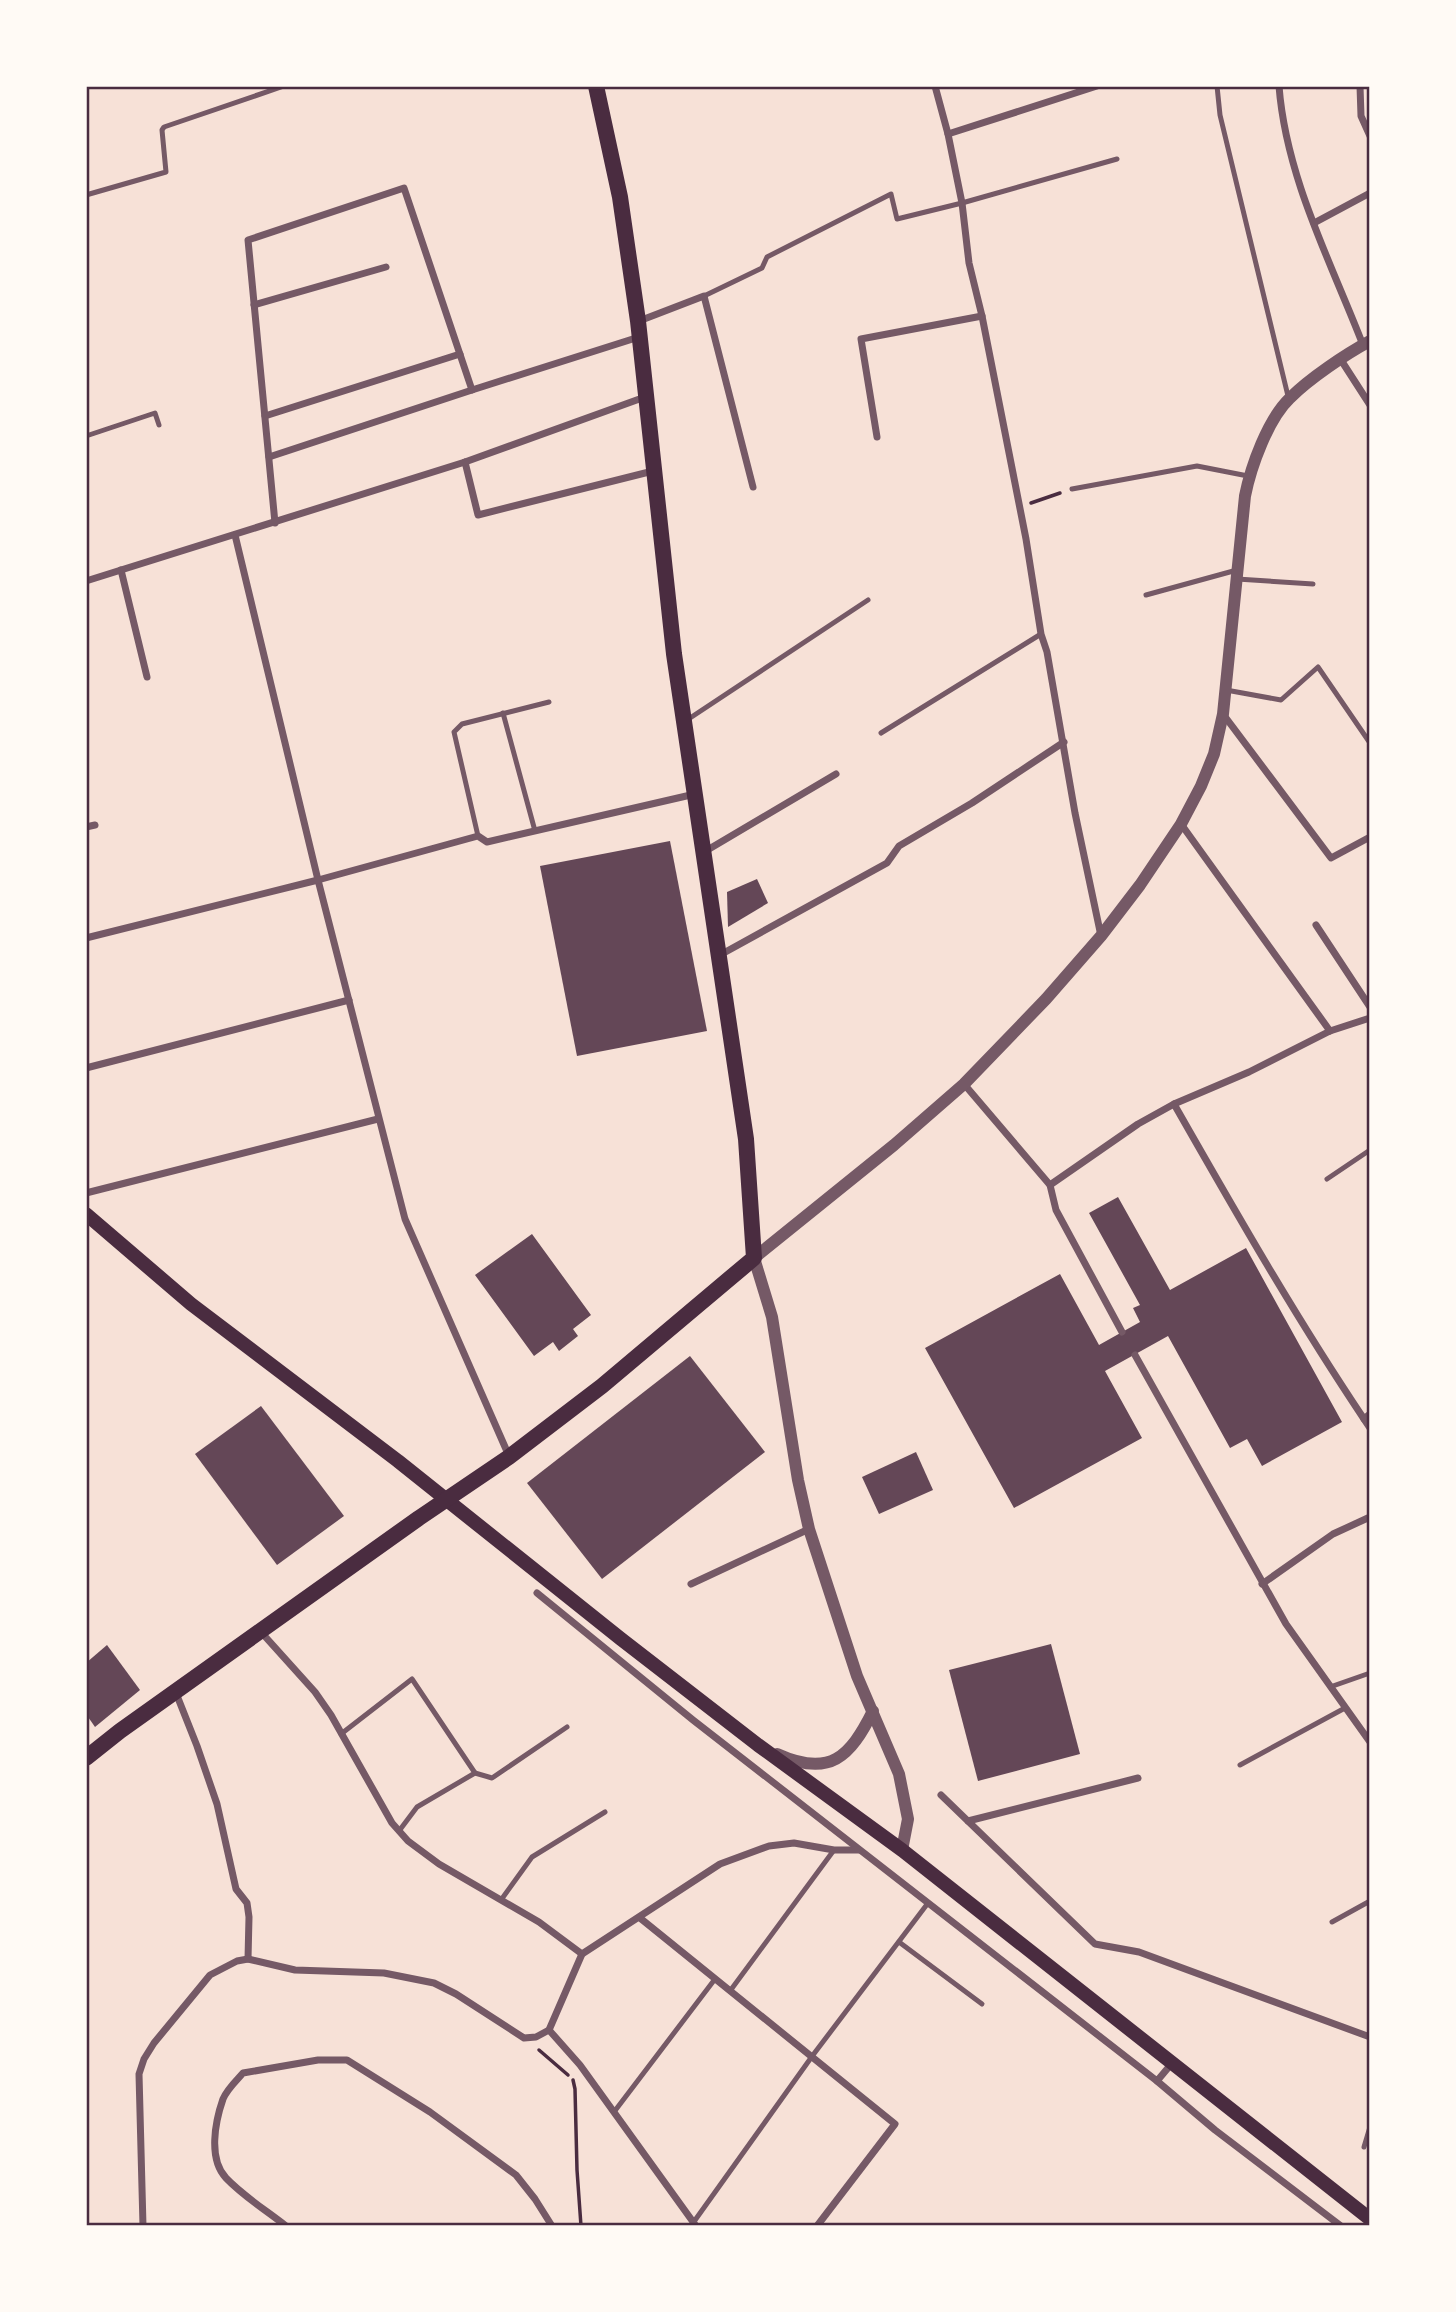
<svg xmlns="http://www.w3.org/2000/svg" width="1456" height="2312" font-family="'IBM Plex Serif',serif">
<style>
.building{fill:#644757}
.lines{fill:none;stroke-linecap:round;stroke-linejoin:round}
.path{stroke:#4a2c40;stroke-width:3.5}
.service{stroke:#755966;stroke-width:5}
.minor{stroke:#755966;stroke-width:7}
.tertiary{stroke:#755966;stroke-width:12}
.secondary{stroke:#4a2c40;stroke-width:14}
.primary{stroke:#4a2c40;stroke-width:16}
.neatline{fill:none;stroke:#4a2c40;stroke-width:2.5}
</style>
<rect width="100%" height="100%" fill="#f7e1d7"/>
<g class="building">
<path d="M670 841 707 1031 577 1056 540 866Z"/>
<path d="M757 879 768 903 728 927 727 892Z"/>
<path d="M1118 1197 1170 1290 1246 1248 1342 1422 1262 1466 1247 1439 1230 1448 1168 1336 1105 1371 1142 1438 1014 1508 925 1348 1060 1274 1099 1345 1140 1322 1133 1308 1140 1305 1089 1213Z"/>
<path d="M532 1234 591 1315 573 1329 578 1336 559 1351 553 1342 534 1356 475 1275Z"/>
<path d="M690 1356 765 1452 602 1579 527 1483Z"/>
<path d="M261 1406 344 1516 277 1565 195 1454Z"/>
<path d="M916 1452 933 1490 879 1514 862 1477Z"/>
<path d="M1051 1644 1080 1754 978 1781 949 1670Z"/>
<path d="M107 1645 140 1690 95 1727 86 1714V1663Z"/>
</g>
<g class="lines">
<g class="path">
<path d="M1031 503 1060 493"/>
<path d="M539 2050 568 2075"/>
<path d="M573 2080 575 2089 577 2170 581 2226"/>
</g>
<g class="service">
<path d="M1217 86 1220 115 1288 396"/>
<path d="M86 195 166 172 162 130 164 127 284 86"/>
<path d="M704 296 762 268 767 257 891 194 897 219 962 203 1117 159"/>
<path d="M86 436 155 413 159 425"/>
<path d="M1072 489 1197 466 1248 476"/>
<path d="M1237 579 1313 584"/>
<path d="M1146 595 1237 570"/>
<path d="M1226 690 1281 700 1318 667 1370 743"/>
<path d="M503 713 535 831"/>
<path d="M687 720 868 600"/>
<path d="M881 733 1041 634"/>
<path d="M478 836 454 732 462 724 549 702"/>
<path d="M1327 1179 1370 1150"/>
<path d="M1330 1687 1370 1673"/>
<path d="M341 1734 412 1679 475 1773 417 1807 399 1831"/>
<path d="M1240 1765 1345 1708"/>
<path d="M475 1773 492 1778 567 1727"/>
<path d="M501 1900 532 1857 605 1812"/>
<path d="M1332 1922 1370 1901"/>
<path d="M899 1942 982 2004"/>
<path d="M730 1991 834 1850"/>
<path d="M614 2112 715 1979"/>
<path d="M1364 2147 1370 2127"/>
<path d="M693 2223 813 2055 928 1903"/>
</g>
<g class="minor">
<path d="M935 86 948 134 962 203 969 263 982 316 1026 539 1041 634 1047 652 1075 813 1101 936"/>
<path d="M1279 86C1286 177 1330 260 1363 345"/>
<path d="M1360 86 1361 116 1370 136"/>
<path d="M948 134 1097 86"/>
<path d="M1314 223 1370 193"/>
<path d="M254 305 386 267"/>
<path d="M639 321 704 296 753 487"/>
<path d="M1341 360 1370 405"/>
<path d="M265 416 460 354"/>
<path d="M877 437 861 339 982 316"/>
<path d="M269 457 472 390"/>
<path d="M465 462 478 515 653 471"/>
<path d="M275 523 248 240 404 188 472 390 639 337"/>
<path d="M235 535 318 880 405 1219 509 1456"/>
<path d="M121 570 147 677"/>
<path d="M86 581 465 462 645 397"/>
<path d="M1223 714 1331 858 1370 837"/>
<path d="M1181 824 1330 1031"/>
<path d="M86 827 95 825"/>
<path d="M704 852 836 774"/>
<path d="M1316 925 1370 1007"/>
<path d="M86 938 318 880 478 836 487 842 695 794"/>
<path d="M720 955 887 863 899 846 972 803 1064 742"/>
<path d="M86 1068 349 1000"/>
<path d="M964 1084 1050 1185 1056 1210 1122 1332"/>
<path d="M1174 1104C1235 1211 1295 1316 1364 1419L1370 1414"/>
<path d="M1050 1185 1138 1124 1174 1104 1249 1072 1330 1031 1370 1018"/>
<path d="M86 1193 378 1119"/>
<path d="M1135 1355 1286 1624 1370 1742"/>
<path d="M1364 1419 1370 1428"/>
<path d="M691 1584 809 1529"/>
<path d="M1262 1584 1333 1534 1370 1517"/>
<path d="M537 1593 693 1720 1157 2081 1173 2062"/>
<path d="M261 1632 315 1692 331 1715 392 1823 408 1841 439 1864 539 1922 582 1954"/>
<path d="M176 1693 197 1746 217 1804 236 1889 247 1903 249 1917 248 1959"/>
<path d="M941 1795 1095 1944 1139 1952 1370 2037"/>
<path d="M968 1821 1138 1778"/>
<path d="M640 1918 895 2124 817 2226"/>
<path d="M549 2030 580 2065 696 2226"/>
<path d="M1157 2081 1215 2130 1341 2226"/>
<path d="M143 2226 139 2074 144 2059 154 2043 210 1975 237 1961 248 1959 295 1970 384 1973 434 1983 456 1994 524 2038 536 2037 549 2030 582 1954 720 1864 769 1846 794 1843 834 1850H859"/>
<path d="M286 2226C267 2211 243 2196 226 2178 208 2159 215 2122 223 2099 227 2089 237 2080 243 2073L318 2060H347L430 2112 516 2175 535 2199 552 2226"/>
</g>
<g class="tertiary">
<path d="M777 1754C830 1778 850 1757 873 1711"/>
<path d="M902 1850 908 1819 899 1774 857 1676 809 1529 798 1480 772 1317 754 1258 894 1145 964 1084 1046 999 1101 936 1140 885 1181 824 1201 786 1214 754 1223 714 1245 496C1251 466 1268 419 1290 398 1310 378 1346 354 1370 341"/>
</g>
<path class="secondary" d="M86 1214 191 1304 398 1461 621 1639 758 1745 902 1850 1370 2219"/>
<path class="primary" d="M86 1758 120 1731 419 1518 509 1457 602 1386 754 1258 746 1139 674 654 638 321 620 197 596 86"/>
</g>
<rect width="1456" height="2312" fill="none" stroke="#fffaf5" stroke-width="175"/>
<rect x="88" y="88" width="1280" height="2136" class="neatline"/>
</svg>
